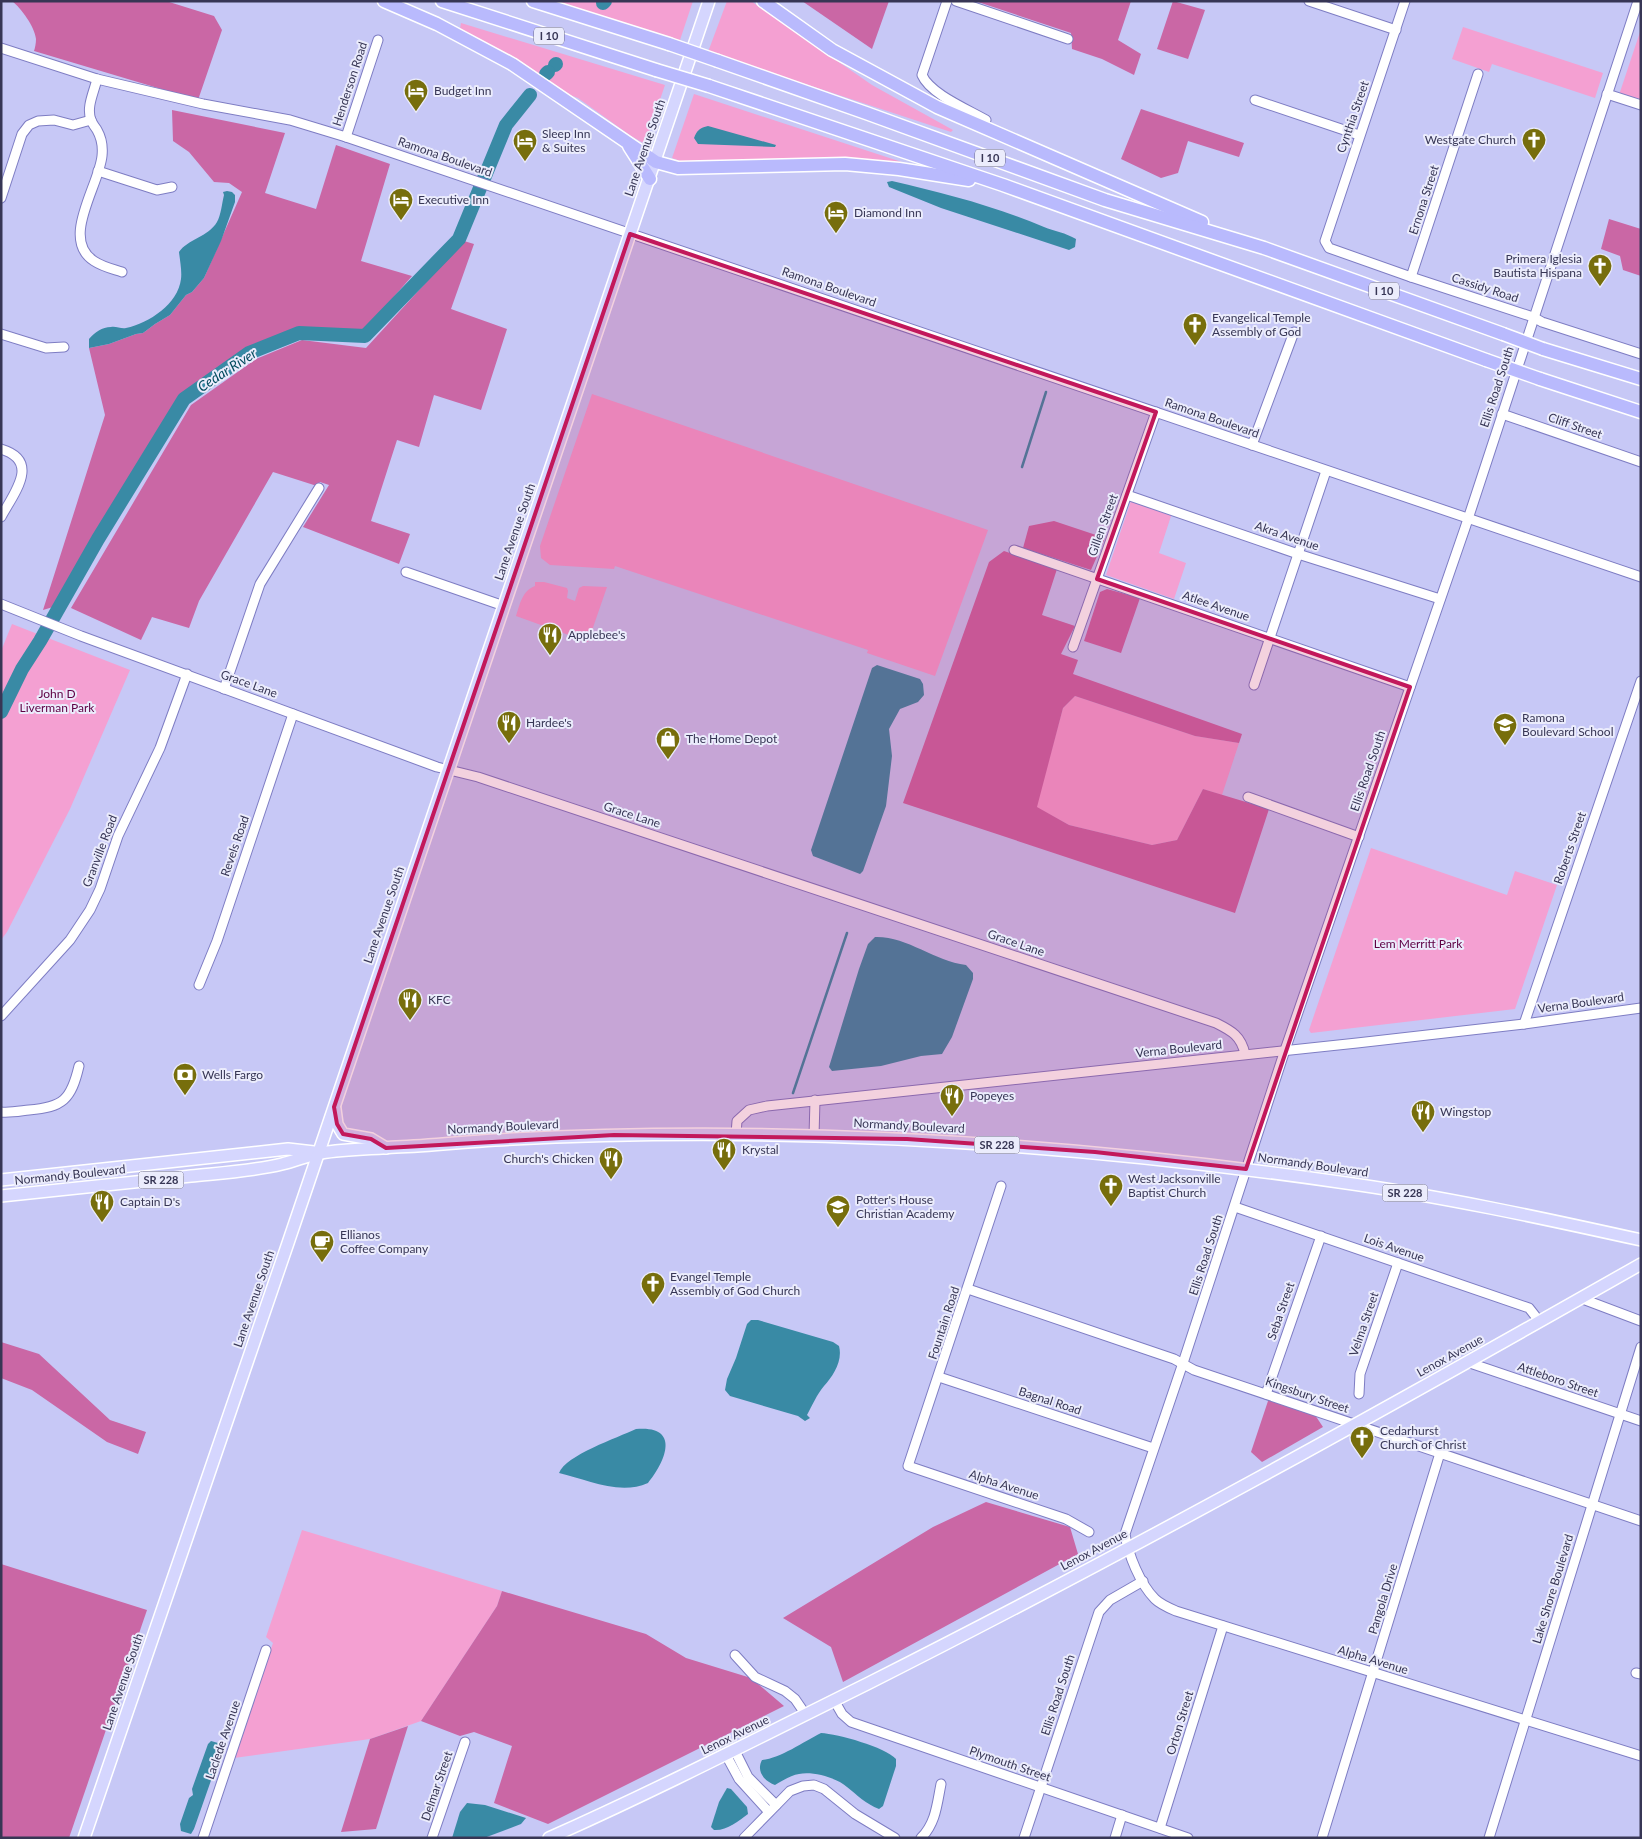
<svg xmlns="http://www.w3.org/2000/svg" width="1642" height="1839" font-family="Lato,sans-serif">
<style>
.green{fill:#f4a0d2}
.forest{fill:#ca67a5}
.water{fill:#398aa5}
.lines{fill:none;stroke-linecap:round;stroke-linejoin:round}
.stream{stroke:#398aa5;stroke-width:2.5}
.river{stroke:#398aa5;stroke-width:14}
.minor-casing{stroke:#7e7dc3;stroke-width:11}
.major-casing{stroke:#fff;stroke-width:14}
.highway-casing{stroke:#fff;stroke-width:15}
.minor{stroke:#fff;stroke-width:9}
.major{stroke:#d5d6fe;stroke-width:11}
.highway{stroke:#b9bafd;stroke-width:12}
.highway-bridge-casing{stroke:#fff;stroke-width:15;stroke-linecap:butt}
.highway-bridge{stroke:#b9bafd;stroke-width:12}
.marked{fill:#c2185b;fill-opacity:0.2;stroke:#c2185b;stroke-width:4;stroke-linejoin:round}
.labels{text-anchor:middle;stroke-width:4;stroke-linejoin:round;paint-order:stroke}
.shield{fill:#ebecfc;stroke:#6d6d87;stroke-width:1}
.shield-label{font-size:11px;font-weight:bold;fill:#373655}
.street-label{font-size:12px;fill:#373655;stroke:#ebecfc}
.poi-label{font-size:12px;fill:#373655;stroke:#ebecfc;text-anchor:start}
.park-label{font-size:12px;fill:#5e0044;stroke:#ebecfc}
.water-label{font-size:14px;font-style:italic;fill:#034b5e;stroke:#ebecfc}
</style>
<rect width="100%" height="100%" fill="#c7c8f6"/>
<g class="green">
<path d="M556 1H693L679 43Z"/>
<path d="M727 1H751L872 85 953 130 951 132 708 52Z"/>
<path d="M461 23 665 85 645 144 631 136 578 98 551 88 490 46 460 29Z"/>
<path d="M1463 27 1603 73 1595 98 1492 64 1489 72 1452 59Z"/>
<path d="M1641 29V102L1619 95Z"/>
<path d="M694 94 917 167 683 162 672 158Z"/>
<path d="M592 394 988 530 935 676 867 653 868 650 615 566 614 569 550 565 541 558 540 546Z"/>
<path d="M1135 500 1172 513 1159 553 1186 563 1174 599 1106 575 1131 501Z"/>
<path d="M535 582H544L567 588 568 591 567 598 575 601 579 588 583 586 607 587 588 642 516 616C520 604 522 591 535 586Z"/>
<path d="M12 624 130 670 70 809 7 932 1 940V651Z"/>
<path d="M1075 696 1195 736 1239 743 1222 795 1203 789 1177 840 1152 845 1069 825 1036 807 1063 708Z"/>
<path d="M1371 848 1507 895 1515 871 1557 885 1515 1009 1311 1033 1309 1030Z"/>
<path d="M302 1530 502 1591 497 1606 421 1721 370 1739 234 1758 273 1643 266 1637Z"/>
</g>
<g class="forest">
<path d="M12 1H166L214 16 222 30 198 100 34 51C35 48 36 43 36 39 35 27 21 8 12 1Z"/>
<path d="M802 1H889L872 49Z"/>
<path d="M975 1H1131L1118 40 1141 54 1134 75 1102 59 1072 49 1071 33Z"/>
<path d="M1173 1 1205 10 1188 59 1157 49Z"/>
<path d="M1141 109 1244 143 1239 157 1188 141 1178 173 1161 178 1121 159Z"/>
<path d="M172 110 285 133 265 193 316 209 336 145 390 164 361 261 412 276 364 331 298 329 247 349 180 396 53 607 43 610 105 415 89 348 109 344 136 334 143 333 155 324 170 315 186 295 192 292 204 278 242 192 229 183 214 182 189 152 173 141Z"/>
<path d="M1609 219 1641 229V276L1623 270 1620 256 1601 249Z"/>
<path d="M464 241 474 244 451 309 507 329 481 410 434 395 419 447 397 440 371 521 410 534 399 564 303 527 329 485 320 482 317 486 273 472 199 601 189 628 152 617 141 640 71 608 191 405 256 359 302 340 366 348Z"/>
<path d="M1054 521 1105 538 1091 570 1023 548 1029 526Z"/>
<path d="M1004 551 1057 569 1042 615 1075 626 1061 654 1078 660 1073 674 1242 734 1239 743 1195 736 1075 696 1063 708 1037 807 1069 825 1152 845 1177 840 1203 789 1269 809 1235 913 903 803 989 562Z"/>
<path d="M1107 589 1140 598 1121 653 1084 641 1100 592Z"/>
<path d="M1 1342 39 1354 110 1420 146 1432 138 1454 107 1442 32 1390 1 1378Z"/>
<path d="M1269 1398 1315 1415 1323 1427 1262 1462 1251 1452Z"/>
<path d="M986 1502 1070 1527 1078 1554 843 1682 831 1647 783 1618 933 1527Z"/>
<path d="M1 1564 147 1610 69 1838H1Z"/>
<path d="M502 1591 646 1634 686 1658 751 1678 784 1706 548 1824 494 1803 512 1746 474 1732 460 1736 421 1721 497 1606Z"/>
<path d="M408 1726 376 1829 341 1832 370 1739Z"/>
</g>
<g class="water">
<path d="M708 126 776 145 775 147 698 144 694 138C697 130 700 128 708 126Z"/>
<path d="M892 181C944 193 994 206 1044 227 1054 231 1066 233 1076 239L1075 247 1069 250 941 208 889 187 887 182Z"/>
<path d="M227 191 232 192 235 195V202L221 241 204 278 192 292 186 295 170 315 155 324 143 333 136 334 109 344 89 348V339C95 332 102 327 111 327 116 326 121 329 126 328 149 323 178 304 181 279 182 271 180 261 179 252 188 239 208 237 217 222 221 215 222 203 224 195L223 192Z"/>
<path d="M877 665 920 679 923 684 924 695 918 702 900 709 889 729 892 756 886 806 863 871 860 874 813 856 811 850 872 668Z"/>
<path d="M875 937C907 936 934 961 966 965L973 973V979L952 1037 942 1054 921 1056 881 1066 832 1071 829 1067 859 969 868 944Z"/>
<path d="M751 1320H758L833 1342 839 1346C843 1361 833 1376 824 1386 817 1394 812 1406 807 1415L810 1418 805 1421 798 1416 730 1396 725 1390 727 1379 736 1358 747 1324Z"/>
<path d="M636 1429C681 1425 666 1461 648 1483 619 1496 586 1479 559 1473 566 1455 617 1438 636 1429Z"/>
<path d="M821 1733C838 1734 885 1747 896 1759V1766L883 1806 879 1809C866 1804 857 1795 847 1787 837 1778 813 1771 799 1774 791 1775 782 1781 775 1785 764 1781 756 1771 762 1760 781 1758 803 1742 821 1733Z"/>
<path d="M211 1741 218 1743 222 1749 194 1829 191 1834 181 1831 180 1824 189 1798 193 1795 192 1789 208 1744Z"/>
<path d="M727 1788 731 1789 747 1807 748 1814C739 1821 726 1831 714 1830L711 1827 719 1802Z"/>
<path d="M467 1803 485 1805 526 1818 521 1824 484 1838H452L460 1812Z"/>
</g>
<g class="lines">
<g class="stream">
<path d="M1022 467 1046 392"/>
<path d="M793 1093 847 933"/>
</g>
<g class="river">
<path d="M603 3 605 1"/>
<path d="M555 65 556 64"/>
<path d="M546 74 548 72"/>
<path d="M1 712 22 669 40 641 98 539 184 399 249 353 299 333 365 336 459 239 506 125 530 95"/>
</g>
<defs>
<g id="minor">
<path d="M947 1 922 75C930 94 969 110 986 120"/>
<path d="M956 1 1068 39"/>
<path d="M1309 1 1396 30"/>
<path d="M1405 1 1325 241 1329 248 1411 277 1533 317 1542 322 1641 354"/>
<path d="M1638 1 1465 528 1285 1050 1183 1363 1125 1534C1128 1554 1140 1584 1155 1599 1160 1604 1169 1608 1176 1611L1641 1756"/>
<path d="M1 48 97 79 203 104 290 120 346 137 1641 577"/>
<path d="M97 79C94 92 86 107 91 120 92 123 95 127 97 130 101 137 103 147 102 156 99 186 60 239 94 261 103 267 113 269 122 272"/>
<path d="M1607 94 1641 105"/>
<path d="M1255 100 1359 135"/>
<path d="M346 137 378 40"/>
<path d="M98 171 157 190 172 187"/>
<path d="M1 198 22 134 29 125 38 121 54 120 73 125 91 120"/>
<path d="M1411 277 1478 74"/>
<path d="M1 334 46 348 64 347"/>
<path d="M1502 414 1641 462"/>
<path d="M1252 445 1294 332"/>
<path d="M1 449C41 461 14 493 1 517"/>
<path d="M1127 495 1298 554 1440 599"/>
<path d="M1014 550 1410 687"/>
<path d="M406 572 504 606"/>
<path d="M1 604 81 636 437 767 478 777 1216 1023C1232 1031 1241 1036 1245 1054"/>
<path d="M1073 647 1156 412"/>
<path d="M1254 685 1326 471"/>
<path d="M224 689 260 584 319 488"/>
<path d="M1248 797 1359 837"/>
<path d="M199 985 217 941 293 714"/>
<path d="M1 1016 70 940 90 910 100 889 118 836 160 748 187 674"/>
<path d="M1524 1024 1641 681"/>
<path d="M1 1112C10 1113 20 1111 29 1110 63 1107 71 1100 79 1066"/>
<path d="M736 1134 737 1121 749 1110 767 1106 1357 1043 1524 1024 1641 1008"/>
<path d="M814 1136 815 1100"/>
<path d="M1001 1186 908 1466 1066 1519 1089 1532"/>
<path d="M1235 1207 1529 1308 1540 1322"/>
<path d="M968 1289 1174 1359 1194 1370 1641 1521"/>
<path d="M1580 1298 1641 1321"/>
<path d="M1467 1362 1641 1421"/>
<path d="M939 1377 1153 1448"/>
<path d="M1266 1394 1321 1236"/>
<path d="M1359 1394 1360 1374 1398 1263"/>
<path d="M735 1655 755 1677 785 1691 795 1699 806 1715"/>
<path d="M1636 1673 1641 1674"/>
<path d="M834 1700 842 1714 851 1722 1188 1838"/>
<path d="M735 1751 748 1777 776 1805"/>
<path d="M726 1755 739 1779 769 1812"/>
<path d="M1160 1828 1223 1626"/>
<path d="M203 1838 266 1650"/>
<path d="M432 1838 465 1742"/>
<path d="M744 1838 790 1791 803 1786 814 1785 824 1789 855 1814 895 1838"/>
<path d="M921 1838C936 1823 937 1804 941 1784"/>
<path d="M1024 1838 1099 1612 1110 1600 1143 1581"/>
<path d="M1115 1838 1122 1815"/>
<path d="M1322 1838 1440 1453"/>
<path d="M1489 1838 1641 1347"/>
</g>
<g id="major">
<path d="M335 1109 337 1124 343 1134 371 1139 386 1148"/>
<path d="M1 1180 288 1149 314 1152"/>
<path d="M1 1196C65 1189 128 1183 191 1176 220 1173 254 1171 282 1164 295 1161 308 1155 321 1153 346 1149 371 1149 396 1147 429 1146 462 1142 495 1140 777 1124 1060 1142 1339 1182 1440 1196 1542 1218 1641 1240"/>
<path d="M84 1838 288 1243 709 1"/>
<path d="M549 1838C657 1790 762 1736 867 1684 1129 1552 1386 1409 1641 1264"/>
</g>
<g id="highway">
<path d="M384 1 437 24 512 64 656 162 678 168 845 164 899 169 969 180"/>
<path d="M442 1 656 70"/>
<path d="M533 1 669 44"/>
<path d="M763 1 832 50 937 107 1202 222"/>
<path d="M718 61 866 113 1105 200 1264 248 1503 334"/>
<path d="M709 86 1003 185 1486 360"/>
<path d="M629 146 650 179"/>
<path d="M1543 349 1641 379"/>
<path d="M1540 379 1641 412"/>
</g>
</defs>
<use href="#minor" class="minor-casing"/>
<use href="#major" class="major-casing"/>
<use href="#highway" class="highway-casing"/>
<use href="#minor" class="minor"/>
<use href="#major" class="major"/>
<use href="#highway" class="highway"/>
<defs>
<g id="highway-bridge">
<path d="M669 44 718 61"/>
<path d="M656 70 709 86"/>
<path d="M1503 334 1543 349"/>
<path d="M1486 360 1540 379"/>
</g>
</defs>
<use href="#highway-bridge" class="highway-bridge-casing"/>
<use href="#highway-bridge" class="highway-bridge"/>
</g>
<path class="marked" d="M630 234 1156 412 1097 579 1410 687 1246 1169 1095 1152 907 1139 614 1135 386 1148 371 1139 343 1134 337 1124 334 1107Z"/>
<defs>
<symbol id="hotel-pin" viewBox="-11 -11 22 30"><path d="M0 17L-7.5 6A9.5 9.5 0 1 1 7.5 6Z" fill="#776e0c" stroke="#ebecfc"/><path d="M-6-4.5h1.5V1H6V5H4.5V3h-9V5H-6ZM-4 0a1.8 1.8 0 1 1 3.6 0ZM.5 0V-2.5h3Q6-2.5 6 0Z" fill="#fff"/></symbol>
<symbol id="church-pin" viewBox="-11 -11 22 30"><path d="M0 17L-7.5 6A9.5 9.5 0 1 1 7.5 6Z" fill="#776e0c" stroke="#ebecfc"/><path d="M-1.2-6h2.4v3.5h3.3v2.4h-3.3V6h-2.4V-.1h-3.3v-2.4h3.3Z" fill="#fff"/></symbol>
<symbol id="restaurant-pin" viewBox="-11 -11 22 30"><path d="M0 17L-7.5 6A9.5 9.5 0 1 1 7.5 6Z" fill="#776e0c" stroke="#ebecfc"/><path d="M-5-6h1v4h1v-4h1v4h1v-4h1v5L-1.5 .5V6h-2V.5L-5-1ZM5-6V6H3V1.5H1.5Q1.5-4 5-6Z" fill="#fff"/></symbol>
<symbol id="school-pin" viewBox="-11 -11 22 30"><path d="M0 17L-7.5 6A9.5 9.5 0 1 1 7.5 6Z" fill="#776e0c" stroke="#ebecfc"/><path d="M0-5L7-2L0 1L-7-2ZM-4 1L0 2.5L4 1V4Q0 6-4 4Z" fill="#fff"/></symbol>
<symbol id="shop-pin" viewBox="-11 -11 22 30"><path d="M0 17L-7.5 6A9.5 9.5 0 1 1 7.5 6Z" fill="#776e0c" stroke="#ebecfc"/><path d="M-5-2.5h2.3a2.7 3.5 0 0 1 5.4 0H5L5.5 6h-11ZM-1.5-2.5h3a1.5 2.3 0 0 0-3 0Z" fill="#fff"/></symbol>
<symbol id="bank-pin" viewBox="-11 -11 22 30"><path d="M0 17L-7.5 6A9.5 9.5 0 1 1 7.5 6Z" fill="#776e0c" stroke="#ebecfc"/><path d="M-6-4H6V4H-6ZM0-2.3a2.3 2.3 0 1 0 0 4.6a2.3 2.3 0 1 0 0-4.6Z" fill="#fff"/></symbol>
<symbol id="cafe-pin" viewBox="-11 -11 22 30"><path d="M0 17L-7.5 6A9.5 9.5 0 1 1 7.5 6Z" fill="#776e0c" stroke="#ebecfc"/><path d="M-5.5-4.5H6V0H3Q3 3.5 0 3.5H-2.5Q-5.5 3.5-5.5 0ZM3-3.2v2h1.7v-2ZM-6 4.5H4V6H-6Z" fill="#fff"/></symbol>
</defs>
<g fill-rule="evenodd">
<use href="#hotel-pin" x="402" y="77" width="28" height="38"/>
<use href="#church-pin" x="1520" y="126" width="28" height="38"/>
<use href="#hotel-pin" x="511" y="127" width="28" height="38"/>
<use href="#hotel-pin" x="387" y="186" width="28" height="38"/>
<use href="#hotel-pin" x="822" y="199" width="28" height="38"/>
<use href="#church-pin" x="1586" y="252" width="28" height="38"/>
<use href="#church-pin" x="1181" y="311" width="28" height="38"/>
<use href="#restaurant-pin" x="536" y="621" width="28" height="38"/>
<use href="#restaurant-pin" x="495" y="709" width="28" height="38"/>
<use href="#school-pin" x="1491" y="711" width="28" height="38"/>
<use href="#shop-pin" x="654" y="725" width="28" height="38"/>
<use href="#restaurant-pin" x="396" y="986" width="28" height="38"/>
<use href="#bank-pin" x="171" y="1061" width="28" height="38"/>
<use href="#restaurant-pin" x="938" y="1082" width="28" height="38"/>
<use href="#restaurant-pin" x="1409" y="1098" width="28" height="38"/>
<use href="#restaurant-pin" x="710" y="1136" width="28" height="38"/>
<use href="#restaurant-pin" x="597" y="1145" width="28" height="38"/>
<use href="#church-pin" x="1097" y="1172" width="28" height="38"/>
<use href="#restaurant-pin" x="88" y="1188" width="28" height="38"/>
<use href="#school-pin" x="824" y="1193" width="28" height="38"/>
<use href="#cafe-pin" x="308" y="1228" width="28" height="38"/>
<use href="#church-pin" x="639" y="1270" width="28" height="38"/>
<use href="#church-pin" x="1348" y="1424" width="28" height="38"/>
</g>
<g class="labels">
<g class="shield">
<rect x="534" y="27.5" width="30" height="17" rx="4"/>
<rect x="975" y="149.5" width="30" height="17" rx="4"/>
<rect x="1369" y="282.5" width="30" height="17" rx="4"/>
<rect x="974.5" y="1136.5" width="45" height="17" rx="4"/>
<rect x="138.5" y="1171.5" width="45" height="17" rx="4"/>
<rect x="1382.5" y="1184.5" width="45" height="17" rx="4"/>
</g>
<g class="shield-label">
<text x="549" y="40">I 10</text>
<text x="990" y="162">I 10</text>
<text x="1384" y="295">I 10</text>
<text x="997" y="1149">SR 228</text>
<text x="161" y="1184">SR 228</text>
<text x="1405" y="1197">SR 228</text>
</g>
<g class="street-label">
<text transform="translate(350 84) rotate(-72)" y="4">Henderson Road</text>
<text transform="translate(1353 117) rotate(-71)" y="4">Cynthia Street</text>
<text transform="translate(645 148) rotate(-71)" y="4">Lane Avenue South</text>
<text transform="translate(445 157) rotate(19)" y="4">Ramona Boulevard</text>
<text transform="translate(1424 200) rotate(-72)" y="4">Ernona Street</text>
<text transform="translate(829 287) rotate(19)" y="4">Ramona Boulevard</text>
<text transform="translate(1485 288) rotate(18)" y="4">Cassidy Road</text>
<text transform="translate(1497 387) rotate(-72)" y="4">Ellis Road South</text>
<text transform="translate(1212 418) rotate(19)" y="4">Ramona Boulevard</text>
<text transform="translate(1575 426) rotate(19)" y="4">Cliff Street</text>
<text transform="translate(1103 525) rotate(-70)" y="4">Gillen Street</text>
<text transform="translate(515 532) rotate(-71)" y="4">Lane Avenue South</text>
<text transform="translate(1287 536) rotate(19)" y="4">Akra Avenue</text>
<text transform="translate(1216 606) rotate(19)" y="4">Atlee Avenue</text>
<text transform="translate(249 684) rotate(20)" y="4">Grace Lane</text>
<text transform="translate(1368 771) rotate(-71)" y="4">Ellis Road South</text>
<text transform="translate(632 815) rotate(18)" y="4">Grace Lane</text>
<text transform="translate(235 846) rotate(-71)" y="4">Revels Road</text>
<text transform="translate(1570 848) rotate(-71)" y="4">Roberts Street</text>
<text transform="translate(100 851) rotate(-69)" y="4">Granville Road</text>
<text transform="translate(384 915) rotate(-71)" y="4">Lane Avenue South</text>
<text transform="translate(1016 943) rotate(19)" y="4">Grace Lane</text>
<text transform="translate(1581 1003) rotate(-8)" y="4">Verna Boulevard</text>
<text transform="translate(1179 1049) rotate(-6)" y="4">Verna Boulevard</text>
<text transform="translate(909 1126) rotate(3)" y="4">Normandy Boulevard</text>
<text transform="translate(503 1127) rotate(-3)" y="4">Normandy Boulevard</text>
<text transform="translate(1313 1165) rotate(8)" y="4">Normandy Boulevard</text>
<text transform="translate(70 1175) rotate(-6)" y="4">Normandy Boulevard</text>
<text transform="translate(1394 1248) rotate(19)" y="4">Lois Avenue</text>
<text transform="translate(1206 1255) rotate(-72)" y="4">Ellis Road South</text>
<text transform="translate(254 1299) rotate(-71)" y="4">Lane Avenue South</text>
<text transform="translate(1281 1311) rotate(-71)" y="4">Seba Street</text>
<text transform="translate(944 1323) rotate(-72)" y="4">Fountain Road</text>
<text transform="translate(1364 1324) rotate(-71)" y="4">Velma Street</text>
<text transform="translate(1450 1356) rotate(-29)" y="4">Lenox Avenue</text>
<text transform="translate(1558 1380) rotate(19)" y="4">Attleboro Street</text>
<text transform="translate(1307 1395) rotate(19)" y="4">Kingsbury Street</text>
<text transform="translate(1050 1401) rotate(18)" y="4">Bagnal Road</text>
<text transform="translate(1004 1485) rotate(18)" y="4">Alpha Avenue</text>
<text transform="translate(1094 1550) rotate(-28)" y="4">Lenox Avenue</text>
<text transform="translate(1553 1589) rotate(-73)" y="4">Lake Shore Boulevard</text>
<text transform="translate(1383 1599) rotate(-73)" y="4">Pangola Drive</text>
<text transform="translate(1373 1660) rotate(17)" y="4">Alpha Avenue</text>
<text transform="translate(123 1682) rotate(-71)" y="4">Lane Avenue South</text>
<text transform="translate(1058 1695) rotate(-72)" y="4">Ellis Road South</text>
<text transform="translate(1180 1723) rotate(-73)" y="4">Orton Street</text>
<text transform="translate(735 1735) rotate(-26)" y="4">Lenox Avenue</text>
<text transform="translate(223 1740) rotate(-71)" y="4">Laclede Avenue</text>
<text transform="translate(1010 1764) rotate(19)" y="4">Plymouth Street</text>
<text transform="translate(437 1786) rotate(-71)" y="4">Delmar Street</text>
</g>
<g class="poi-label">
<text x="434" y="95">Budget Inn</text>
<text x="542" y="138">Sleep Inn<tspan x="542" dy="14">&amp; Suites</tspan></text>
<text x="1516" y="144" text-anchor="end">Westgate Church</text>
<text x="418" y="204">Executive Inn</text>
<text x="854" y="217">Diamond Inn</text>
<text x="1582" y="263" text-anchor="end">Primera Iglesia<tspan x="1582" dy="14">Bautista Hispana</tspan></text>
<text x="1212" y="322">Evangelical Temple<tspan x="1212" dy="14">Assembly of God</tspan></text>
<text x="568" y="639">Applebee's</text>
<text x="1522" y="722">Ramona<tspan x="1522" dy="14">Boulevard School</tspan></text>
<text x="526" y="727">Hardee's</text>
<text x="686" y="743">The Home Depot</text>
<text x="428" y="1004">KFC</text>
<text x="202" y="1079">Wells Fargo</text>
<text x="970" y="1100">Popeyes</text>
<text x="1440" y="1116">Wingstop</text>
<text x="742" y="1154">Krystal</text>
<text x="594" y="1163" text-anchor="end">Church's Chicken</text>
<text x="1128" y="1183">West Jacksonville<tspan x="1128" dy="14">Baptist Church</tspan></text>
<text x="856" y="1204">Potter's House<tspan x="856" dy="14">Christian Academy</tspan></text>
<text x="120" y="1206">Captain D's</text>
<text x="340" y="1239">Ellianos<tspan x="340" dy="14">Coffee Company</tspan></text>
<text x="670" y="1281">Evangel Temple<tspan x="670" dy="14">Assembly of God Church</tspan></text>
<text x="1380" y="1435">Cedarhurst<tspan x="1380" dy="14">Church of Christ</tspan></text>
</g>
<g class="park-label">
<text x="57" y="698">John D<tspan x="57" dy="14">Liverman Park</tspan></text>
<text x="1418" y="948">Lem Merritt Park</text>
</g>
<g class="water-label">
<text transform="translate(227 370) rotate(-33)" y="5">Cedar River</text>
</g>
</g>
<rect width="1642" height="1839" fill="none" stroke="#373655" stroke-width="5"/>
</svg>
